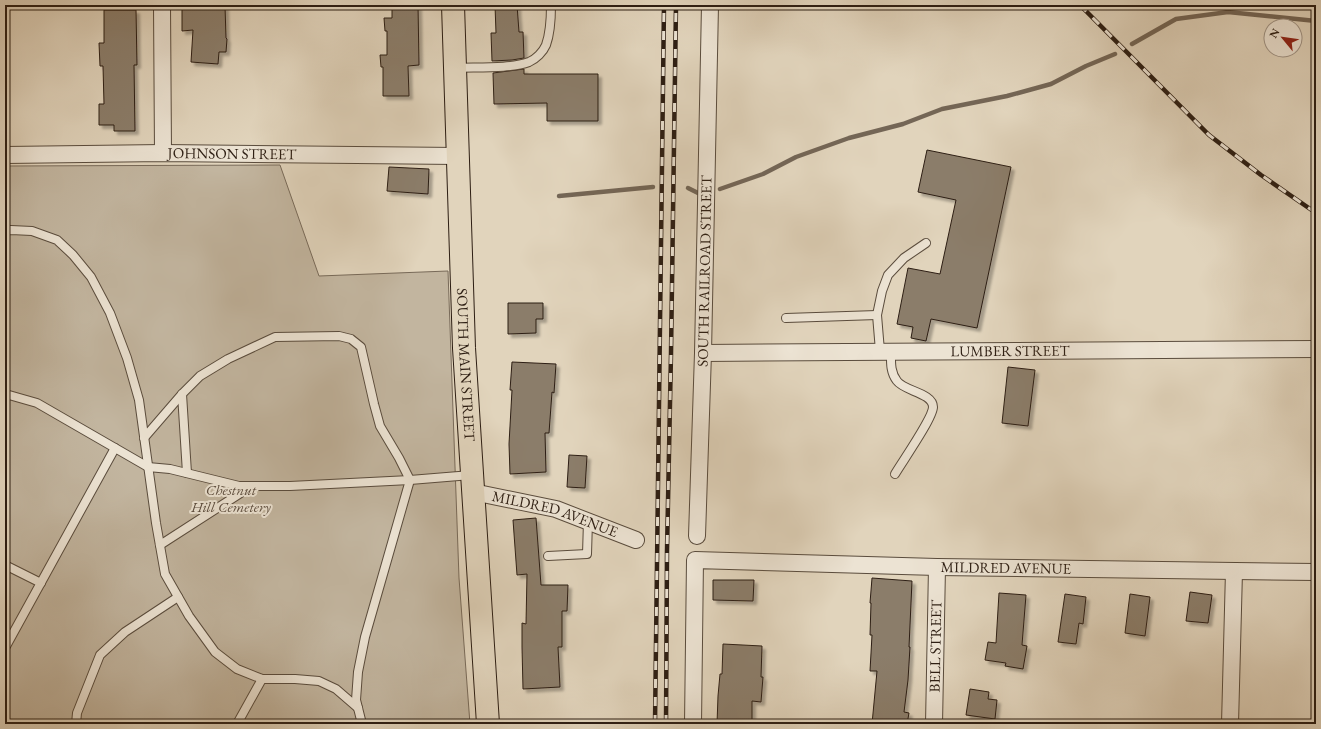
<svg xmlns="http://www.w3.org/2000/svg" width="1321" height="729" font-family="'EB Garamond',serif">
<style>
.green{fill:#c2b59f;stroke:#786a59}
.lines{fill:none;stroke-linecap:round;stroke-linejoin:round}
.stream{stroke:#746656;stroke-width:4.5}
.building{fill:#8b7d6b;stroke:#2d1e13;filter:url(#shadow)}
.service-casing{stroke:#5a4c3d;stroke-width:10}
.minor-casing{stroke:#5a4c3d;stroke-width:18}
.primary-casing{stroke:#2d1e13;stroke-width:24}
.service{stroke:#ece3d3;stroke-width:8}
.minor{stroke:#ece3d3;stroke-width:16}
.primary{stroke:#e1d4bc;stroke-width:22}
.rail-casing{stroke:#2d1e13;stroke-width:4.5}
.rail{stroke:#ece3d3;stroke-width:3;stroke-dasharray:9;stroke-linecap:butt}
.labels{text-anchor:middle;stroke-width:4;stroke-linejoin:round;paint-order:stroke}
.street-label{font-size:15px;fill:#2d1e13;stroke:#ece3d3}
.park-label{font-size:15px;font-style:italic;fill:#5a4b3d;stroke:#ece3d3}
</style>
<defs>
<filter id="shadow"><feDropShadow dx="3.5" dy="3.5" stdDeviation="1" flood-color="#0004"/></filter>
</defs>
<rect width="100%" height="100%" fill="#e1d4bc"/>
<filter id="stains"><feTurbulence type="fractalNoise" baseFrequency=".005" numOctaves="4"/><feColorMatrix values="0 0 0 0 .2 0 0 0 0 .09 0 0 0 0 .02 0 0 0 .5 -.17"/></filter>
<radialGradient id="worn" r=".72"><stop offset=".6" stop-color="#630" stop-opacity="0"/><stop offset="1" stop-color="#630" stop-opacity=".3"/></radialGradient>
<path class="green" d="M280 165 319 276 448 271 459 578 470 724H5V166Z"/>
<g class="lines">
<g class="stream">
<path d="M1132 44 1176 19 1228 12 1316 21"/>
<path d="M688 188 698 193"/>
<path d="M720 189 763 174 796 157 849 138 903 124 942 109 1007 96 1051 84 1086 66 1115 54"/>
<path d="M559 196 653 187"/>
</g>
</g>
<g class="building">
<path d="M418 5 419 65 408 66 409 96H383V67H381L380 55H387V31H385L384 18H392V6Z"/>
<path d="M495 5H517L519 32H523L524 58 512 60 492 61 491 33H496Z"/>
<path d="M225 6 226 38 227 39 226 52H219L218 64 191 62 193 30 182 31V7Z"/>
<path d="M104 10H136L137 65H134L135 131H114V125H99V104H104L103 66H100L99 43H104Z"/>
<path d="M524 69V74H598V121H547V103L494 104 493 73Z"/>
<path d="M927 150 1011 167 977 328 931 319 926 341 911 338 913 327 897 324 908 268 940 274 956 200 918 192Z"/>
<path d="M389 167 429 169 428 194 387 191Z"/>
<path d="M508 303H543V319H536V333L508 334Z"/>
<path d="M512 362 556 364 554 393 552 392 549 433H545L546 472 510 474 509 444 512 390H510Z"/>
<path d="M1008 367 1035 370 1028 426 1002 423Z"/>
<path d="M569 455 587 456 585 488 567 487Z"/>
<path d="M536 518 541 585H568L567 611H562V647H558L560 687 523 689 522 647V623L526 624 527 574 517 575 513 520Z"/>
<path d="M872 578 912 581 909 647H910L908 680 904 712 909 713 907 724H872L877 671H870L872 635H870L871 603H870Z"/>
<path d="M713 580H754L753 601 713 600Z"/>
<path d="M1190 592 1212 595 1208 623 1186 621Z"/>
<path d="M999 593 1026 595 1022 645 1027 646 1023 669 1005 666 1006 663 985 660 988 642 996 643Z"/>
<path d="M1065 594 1086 597 1083 624 1079 623 1076 644 1058 642Z"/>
<path d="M1130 594 1150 597 1145 636 1125 633Z"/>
<path d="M723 644 762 646 761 677H763L761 702 752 701V724H717L718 696 720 674H722Z"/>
<path d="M970 689 989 692 988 699 997 700 995 719 966 715Z"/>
</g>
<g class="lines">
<defs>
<g id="service">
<path d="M455 68C476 67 511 69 529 62 536 59 543 52 546 45 550 34 551 16 551 5"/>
<path d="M5 231 11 230 32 231 57 240 73 255 91 277 110 313 127 358 139 400 156 523 165 574 189 616 215 652 237 669 262 679H295L319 681 336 689 358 708"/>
<path d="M786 318 877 315"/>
<path d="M880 351 877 315 882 291 888 275 904 258 926 243"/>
<path d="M891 351C891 362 890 372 897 381 904 391 933 393 933 407 933 418 902 462 895 474"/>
<path d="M182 394 187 473"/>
<path d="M5 395H9L37 403 148 467 170 469 239 486H290L410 480 471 475"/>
<path d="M144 438 182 394 200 376 228 359 275 337 339 336 351 339 361 347 374 404 380 426 399 458 410 480 365 637 358 672 356 700 362 724"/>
<path d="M160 545 250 487"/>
<path d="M548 556 587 554 588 521"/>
<path d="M5 565 41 583"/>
<path d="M5 648 115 448"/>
<path d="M76 724 77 713 100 655 125 632 178 597"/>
<path d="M237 724 262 679"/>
</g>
<g id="minor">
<path d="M162 5 163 153"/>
<path id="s1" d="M5 155 163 153 458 156"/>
<path id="s2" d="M703 353 1316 349"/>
<path id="s3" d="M473 492 556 509 636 540"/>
<path id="s4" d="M697 536 703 353 710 5"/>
<path id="s5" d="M693 724 695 560 937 567 1316 572"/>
<path id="s6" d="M934 724 937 567"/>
<path d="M1230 724 1234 571"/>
</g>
<g id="primary">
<path id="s7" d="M453 5 464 348 488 724"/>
</g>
</defs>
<use href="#service" class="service-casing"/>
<use href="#minor" class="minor-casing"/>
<use href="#primary" class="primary-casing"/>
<use href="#service" class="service"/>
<use href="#minor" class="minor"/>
<use href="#primary" class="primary"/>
<defs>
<g id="rail">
<path d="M1080 5 1209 135 1261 175 1316 213"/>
<path d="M655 724 664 5"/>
<path d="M666 724 667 551 671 354 676 5"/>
</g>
</defs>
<use href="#rail" class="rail-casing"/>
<use href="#rail" class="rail"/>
</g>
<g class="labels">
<g class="street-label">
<text dy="5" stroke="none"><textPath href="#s1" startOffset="227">JOHNSON STREET</textPath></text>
<text dy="5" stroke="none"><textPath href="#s4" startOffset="265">SOUTH RAILROAD STREET</textPath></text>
<text dy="5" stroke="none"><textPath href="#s2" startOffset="307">LUMBER STREET</textPath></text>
<text dy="5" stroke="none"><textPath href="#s7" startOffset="360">SOUTH MAIN STREET</textPath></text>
<text dy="5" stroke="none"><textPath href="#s3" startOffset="85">MILDRED AVENUE</textPath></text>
<text dy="5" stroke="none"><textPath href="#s5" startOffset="475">MILDRED AVENUE</textPath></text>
<text dy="5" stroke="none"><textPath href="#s6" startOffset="78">BELL STREET</textPath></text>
</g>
<g class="park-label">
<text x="231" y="495">Chestnut<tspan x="231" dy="17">Hill Cemetery</tspan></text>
</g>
</g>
<rect width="1321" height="729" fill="none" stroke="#e1d4bc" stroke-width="20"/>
<rect x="6" y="6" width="1309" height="717" fill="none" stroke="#2d1e13" stroke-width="2"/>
<rect x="10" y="10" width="1301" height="709" fill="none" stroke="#2d1e13"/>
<g transform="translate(1283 38) rotate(299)"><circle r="19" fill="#ece3d3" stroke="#a09486"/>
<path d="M0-3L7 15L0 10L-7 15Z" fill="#8f2418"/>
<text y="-6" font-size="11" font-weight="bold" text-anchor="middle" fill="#2d1e13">N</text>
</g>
<rect width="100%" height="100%" filter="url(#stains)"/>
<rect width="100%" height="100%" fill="url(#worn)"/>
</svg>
